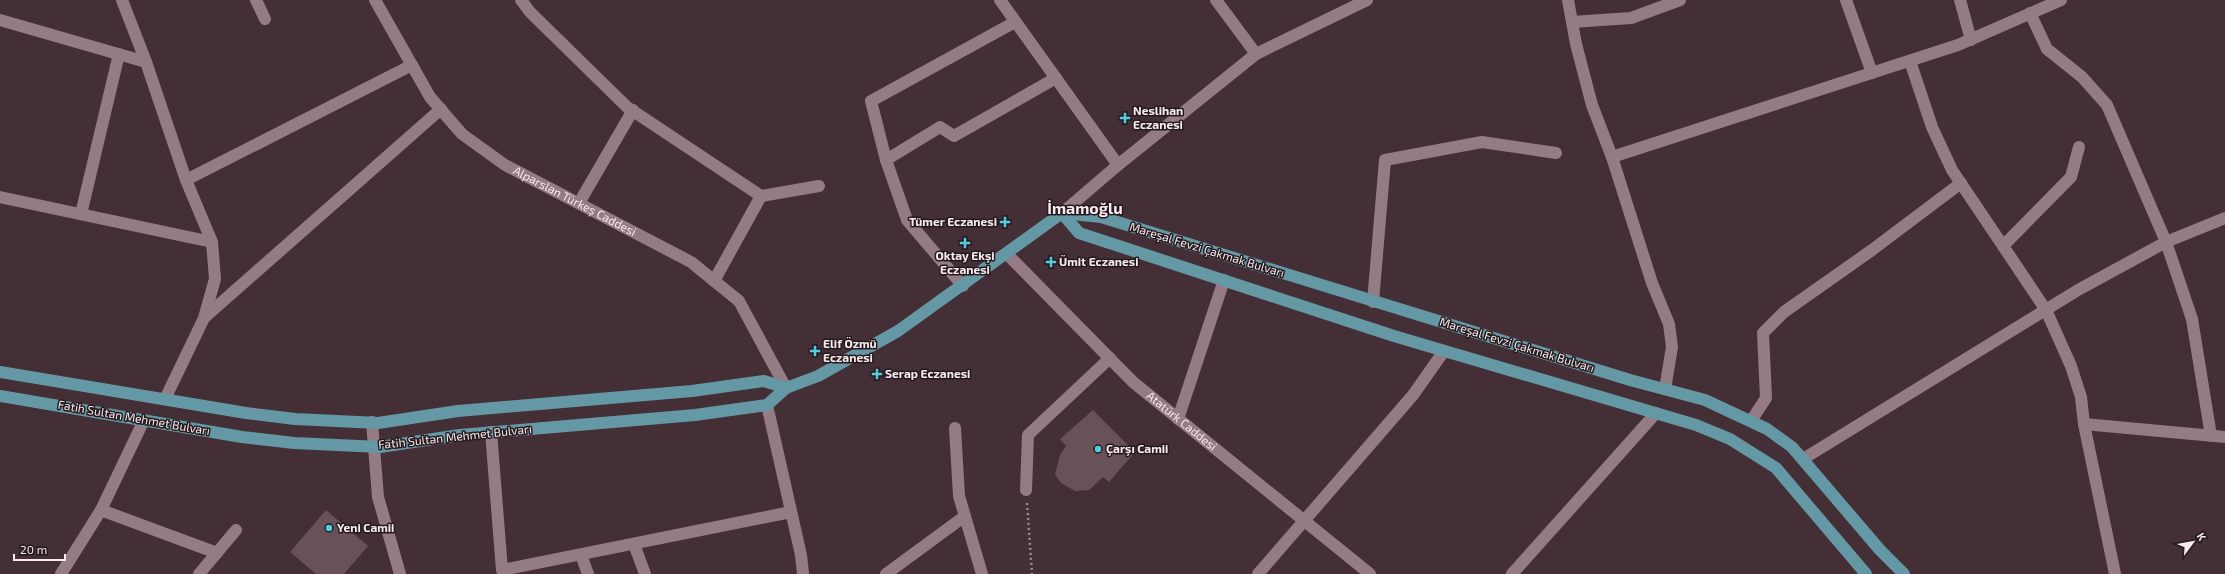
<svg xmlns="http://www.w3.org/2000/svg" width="2225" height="574" font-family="'Exo 2',sans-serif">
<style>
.building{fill:#685159}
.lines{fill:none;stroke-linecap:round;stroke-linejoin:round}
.path{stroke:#9d8b91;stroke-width:2.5;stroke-dasharray:2 3;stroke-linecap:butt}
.minor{stroke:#957b84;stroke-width:12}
.major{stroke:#6598a5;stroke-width:12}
.poi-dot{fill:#54cadd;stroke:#241a1e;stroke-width:1.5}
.labels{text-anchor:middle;stroke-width:3;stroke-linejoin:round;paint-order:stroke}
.poi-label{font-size:12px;font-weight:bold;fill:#f9eaef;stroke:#241a1e;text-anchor:start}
.street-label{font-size:12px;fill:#f9eaef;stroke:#241a1e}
.district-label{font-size:16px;font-weight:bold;fill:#f9eaef;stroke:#241a1e}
</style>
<rect width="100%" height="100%" fill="#442f37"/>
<g class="building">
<path d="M1093 410 1135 452 1109 482 1103 477 1089 490 1075 491 1061 483 1055 474 1060 455 1066 446 1060 439Z"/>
<path d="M326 510 368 546 344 574H316L290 552Z"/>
</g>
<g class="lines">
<path class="path" d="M1027 503 1032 574"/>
<g class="minor">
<path d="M122 0 146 62 186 180 212 242 215 279 204 318 165 399"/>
<path d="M256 0 265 19"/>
<path id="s1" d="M375 0 430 97 462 134 505 165 691 262 739 301 786 388"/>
<path d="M521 0 530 12 627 107 761 196 819 186"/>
<path d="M1000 0 1118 165"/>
<path d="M1216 0 1256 54"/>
<path d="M1568 0 1576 44 1592 105 1612 157 1652 283 1669 324 1672 347 1665 389"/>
<path d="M1846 0 1872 73"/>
<path d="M1960 0 1971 40"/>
<path d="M2030 13 2047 49 2082 77 2107 105 2166 242 2192 319 2211 436"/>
<path d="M0 20 146 62"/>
<path d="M1572 22 1631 18 1680 0"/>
<path d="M1910 61 1932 127 1952 170 2046 310 2071 366 2081 397 2084 424 2115 574"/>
<path d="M1612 157 1958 45 2061 0"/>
<path d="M886 160 940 127 954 136 1056 78"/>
<path d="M186 180 412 65"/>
<path d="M0 197 212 242"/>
<path d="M579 203 633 110"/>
<path d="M1062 213 1118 165 1256 54 1367 0"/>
<path d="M81 214 119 54"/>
<path d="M2003 246 2071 177 2079 147"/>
<path id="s2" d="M1007 254 1133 382 1370 574"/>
<path d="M714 281 761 196"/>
<path d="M963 286 907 220 886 160 871 101 1015 22"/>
<path d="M1373 302 1385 160 1482 142 1556 153"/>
<path d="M205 317 441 109"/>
<path d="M767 405 801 555 803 574"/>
<path d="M1178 419 1224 280"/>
<path d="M1751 421 1766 398 1763 333 1784 312 1872 250 1961 183"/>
<path d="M372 422 378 497 400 574"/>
<path d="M2084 424 2225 437"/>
<path d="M955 428 959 496 982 574"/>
<path d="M491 432 502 570 791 512"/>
<path d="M1803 459 2078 290 2166 242 2225 218"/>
<path d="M1026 490 1028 435 1110 358"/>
<path d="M101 510 217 553"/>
<path d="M634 544 645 574"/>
<path d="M581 555 588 574"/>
<path d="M61 574 101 510 144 420"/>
<path d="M199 574 236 530"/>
<path d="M886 574 965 516"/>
<path d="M1258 574 1413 395 1444 351"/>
<path d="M1512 574 1656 413"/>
</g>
<g class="major">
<path d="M1062 213 1101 217 1630 380 1705 400 1767 429 1792 447 1880 550 1904 574"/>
<path d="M1062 213 1079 233 1394 336 1696 425 1730 439 1776 468 1866 574"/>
<path d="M0 372 246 413 295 419 378 423 458 411 692 391 764 381 786 388"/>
<path d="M0 396 242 437 294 443 380 447 460 435 695 415 767 405 786 388 818 376 898 331 1062 213"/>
</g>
</g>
<g class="poi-dot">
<path d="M1123 112h4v4h4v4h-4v4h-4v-4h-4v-4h4z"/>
<path d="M1003 216h4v4h4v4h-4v4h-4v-4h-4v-4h4z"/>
<path d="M963 237h4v4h4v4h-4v4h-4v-4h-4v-4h4z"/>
<path d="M1049 256h4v4h4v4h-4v4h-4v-4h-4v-4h4z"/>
<path d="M813 345h4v4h4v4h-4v4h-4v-4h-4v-4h4z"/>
<path d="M875 368h4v4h4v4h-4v4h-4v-4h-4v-4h4z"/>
<circle cx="1098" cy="449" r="4"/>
<circle cx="329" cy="528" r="4"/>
</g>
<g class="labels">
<g class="poi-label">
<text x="1133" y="115">Neslihan<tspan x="1133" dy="14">Eczanesi</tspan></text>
<text x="997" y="226" text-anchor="end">Tümer Eczanesi</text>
<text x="965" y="260" text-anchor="middle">Oktay Ekşi<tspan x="965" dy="14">Eczanesi</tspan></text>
<text x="1059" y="266">Ümit Eczanesi</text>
<text x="823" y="348">Elif Özmü<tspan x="823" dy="14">Eczanesi</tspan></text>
<text x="885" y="378">Serap Eczanesi</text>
<text x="1106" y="453">Çarşı Camii</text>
<text x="337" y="532">Yeni Camii</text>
</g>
<g class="street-label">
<text dy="4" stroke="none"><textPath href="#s1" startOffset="292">Alparslan Türkeş Caddesi</textPath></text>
<text transform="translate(1207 250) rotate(17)" y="4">Mareşal Fevzi Çakmak Bulvarı</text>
<text transform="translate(1517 345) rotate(17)" y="4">Mareşal Fevzi Çakmak Bulvarı</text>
<text transform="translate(134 418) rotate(10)" y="4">Fatih Sultan Mehmet Bulvarı</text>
<text dy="4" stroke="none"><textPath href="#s2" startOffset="242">Atatürk Caddesi</textPath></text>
<text transform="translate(455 437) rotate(-6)" y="4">Fatih Sultan Mehmet Bulvarı</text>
</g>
<g class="district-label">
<text x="1085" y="214">İmamoğlu</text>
</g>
</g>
<g transform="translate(2193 542) rotate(58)" stroke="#241a1e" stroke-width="3" paint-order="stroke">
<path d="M0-3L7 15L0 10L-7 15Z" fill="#f9eaef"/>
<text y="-6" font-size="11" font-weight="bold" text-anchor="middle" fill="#f9eaef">K</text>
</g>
<path d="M14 554v6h51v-6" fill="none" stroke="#f9eaef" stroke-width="2"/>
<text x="20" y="554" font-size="12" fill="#f9eaef" stroke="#241a1e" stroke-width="3" paint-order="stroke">20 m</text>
</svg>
